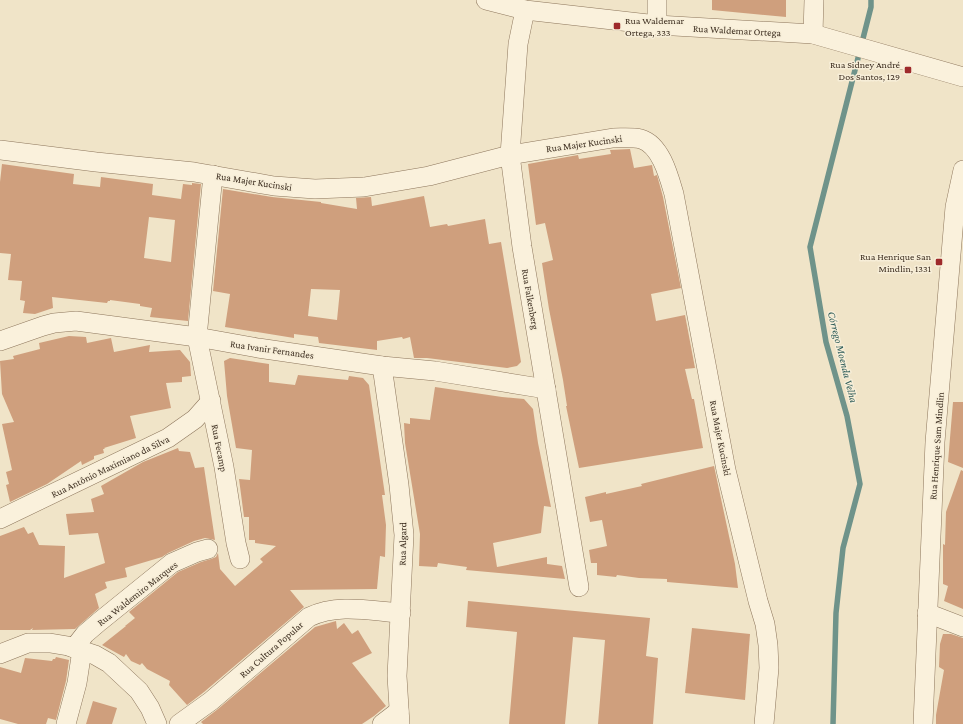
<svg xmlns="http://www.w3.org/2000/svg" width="963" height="724" font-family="'Crimson Pro',serif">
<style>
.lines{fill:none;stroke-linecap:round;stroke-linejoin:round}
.stream{stroke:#6f938a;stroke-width:5.5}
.building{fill:#cf9f7d;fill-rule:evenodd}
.minor-casing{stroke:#8d765c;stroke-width:20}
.minor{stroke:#faf1dc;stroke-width:19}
.poi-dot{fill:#9e2a2b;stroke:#f7eed8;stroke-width:1.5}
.labels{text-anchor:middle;stroke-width:3;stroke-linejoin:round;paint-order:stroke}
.poi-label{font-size:10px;fill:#3d2e20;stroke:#f7eed8;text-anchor:end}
.street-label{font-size:10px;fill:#3d2e20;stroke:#f7eed8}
.water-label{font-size:11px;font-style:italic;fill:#2f5d5a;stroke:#f7eed8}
</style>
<rect width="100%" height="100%" fill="#f0e4c8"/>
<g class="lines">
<path class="stream" d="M833 724 836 613 843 548 860 484 847 416 826 342 810 247 871 7V0"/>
</g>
<g class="building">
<path d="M712 0H786V17L712 10Z"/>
<path d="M630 149 634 168 652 165 654 176 657 175 663 197 681 288 651 294 656 321 685 315 695 368 685 369 692 399H694L703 448 579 468 566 406H567L563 380 549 309 542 263 553 260 545 223 536 225 528 164 578 155 579 159 611 154 610 150Z"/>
<path d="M2 164 74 174 73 184 100 187 101 177 153 184 152 195 181 199 183 184 192 185V183L201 184 188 321 150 317 152 308 140 306V304L110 300V301H108L107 303 52 297 53 308 35 314 23 313 25 301 20 300 22 281 8 280 11 254 0 253V182ZM149 217 175 220 171 262 144 258Z"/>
<path d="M223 189 272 197 321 202V203L357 209 356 198 371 197 372 206 424 196 430 227 447 224 448 226 485 219 489 244 501 242 521 362 517 366 507 368 427 358H414L410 337 403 339 402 337 377 341V350L319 343 318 337 294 334V338L225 327 230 294 213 291ZM311 289 340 290 337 320 308 316Z"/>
<path d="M69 336 86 337 87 343 111 338 114 352 150 345 149 352 180 350 190 362 191 376 182 377V382L166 383 171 408 130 416 136 438 104 448 105 449H103L104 453 94 456V459L82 465 81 461 47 484 10 502 6 485 9 484 6 472 12 470 2 424 14 422 2 394 0 361 14 359 13 356 40 349 39 343Z"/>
<path d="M230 358 269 364V382L295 385 298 375 348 380 349 376 363 378 369 385 385 495H382L386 525 385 557 380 556 377 589 290 590 304 607 204 692 187 705 169 685 170 681 147 669 142 663 140 665 131 661 126 654 124 657 102 645 126 626H125L135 618 129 612 178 572 201 562 211 559 216 557 218 553 220 569 235 586 263 562 260 559 276 546 255 543V540H249V517H244L239 479 250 480 252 450 236 448 227 396 224 361Z"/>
<path d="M435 387 502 397 524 399 533 409 538 443 551 507 544 506 541 533 493 543 497 567 547 557V564L562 566 565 579 466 570 467 567 438 563 437 567 419 566 420 534 405 443 404 423 410 424V418L430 420Z"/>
<path d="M953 402H963V468L948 462Z"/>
<path d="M178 448 179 451 190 452 195 468 204 467 215 540 205 538 194 541 168 553 162 557 125 568 127 577 105 582 107 588 95 594 99 608 75 629 32 630 33 628 30 630H0V536L24 527 28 534 33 532 39 545 65 546 64 578 105 563 98 533 69 535 66 514 94 512 91 499 104 494 101 486 143 462Z"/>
<path d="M714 466 735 564 738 588 667 582V579L639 578 617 575 616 577 597 575V563H591L589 550 607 546 602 520 590 522 585 497 606 492V494L642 486 641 484Z"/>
<path d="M961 470 963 471V609L944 601 948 586 943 584V544L945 545 946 512Z"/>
<path d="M468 601 650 618 646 656 658 658 653 724H598L605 640 573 637 565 724H509L517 632 466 627Z"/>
<path d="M336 621 337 629 344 623 352 634 358 630 372 653 352 663 386 706 374 716 362 724H203L201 722 218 709 315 627Z"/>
<path d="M692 628 750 634 745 700 685 693Z"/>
<path d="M943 634H951L963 638V724H936V715L944 670 939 667 940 644Z"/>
<path d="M56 657 69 660 66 681 56 720 48 718 46 724H18L0 719V667L21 673 25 658 52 661 53 659H55Z"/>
<path d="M93 701 117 708 112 724H86Z"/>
</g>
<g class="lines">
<defs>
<g id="minor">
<path d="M486 0 525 10 657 25 813 34 963 77"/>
<path d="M525 10 518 44 510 155 522 247 579 587"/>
<path d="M657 25V0"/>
<path d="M813 34 814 0"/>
<path d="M0 150 96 162 194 172 274 186 315 189 364 187 429 176 510 155 613 138C623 138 632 137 641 139 661 145 669 177 674 194L726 470 758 601 765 624 768 645 769 668 764 724"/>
<path d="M213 175 197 337 224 467 236 543 240 559"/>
<path d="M0 341 43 326 54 323 76 321 197 337 258 348 382 366 435 371 546 389"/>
<path d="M382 366 399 485 404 535 397 676 400 724"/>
<path d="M0 519 168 438 195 419 211 401"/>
<path d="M927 613 963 627"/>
<path d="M74 648 85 634 99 622 172 563 197 552 208 549"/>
<path d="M0 654 28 643H50L68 646 95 655 109 663 139 691 150 708 157 724"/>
<path d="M66 724 77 683 82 650"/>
<path d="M179 724 211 701 309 617C338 603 371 611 401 613"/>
<path d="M382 724 399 711"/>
<path d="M923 724 935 442 955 207 963 170"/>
</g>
</defs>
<use href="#minor" class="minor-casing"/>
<use href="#minor" class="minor"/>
</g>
<g class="poi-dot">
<rect x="613" y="22" width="8" height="8" rx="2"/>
<rect x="904" y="66" width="8" height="8" rx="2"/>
<rect x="935" y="258" width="8" height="8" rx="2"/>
</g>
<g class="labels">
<g class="poi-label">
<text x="625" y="24" text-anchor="start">Rua Waldemar<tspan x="625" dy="12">Ortega, 333</tspan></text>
<text x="900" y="68">Rua Sidney André<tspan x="900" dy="12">Dos Santos, 129</tspan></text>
<text x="931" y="260">Rua Henrique San<tspan x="931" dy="12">Mindlin, 1331</tspan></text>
</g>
<g class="street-label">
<text transform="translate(737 30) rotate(3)" y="4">Rua Waldemar Ortega</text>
<text transform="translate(584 143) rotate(-8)" y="4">Rua Majer Kucinski</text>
<text transform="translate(254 181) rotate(9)" y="4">Rua Majer Kucinski</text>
<text transform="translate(531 299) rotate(80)" y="4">Rua Falkenberg</text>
<text transform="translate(272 349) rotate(8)" y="4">Rua Ivanir Fernandes</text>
<text transform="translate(721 438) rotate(79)" y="4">Rua Majer Kucinski</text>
<text transform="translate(936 446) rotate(-86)" y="4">Rua Henrique Sam Mindlin</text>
<text transform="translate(220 448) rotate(79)" y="4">Rua Fecamp</text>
<text transform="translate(110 466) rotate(-26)" y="4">Rua Antônio Maximiano da Silva</text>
<text transform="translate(402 544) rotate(-89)" y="4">Rua Algard</text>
<text transform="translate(137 593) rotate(-38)" y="4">Rua Waldemiro Marques</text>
<text transform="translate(271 649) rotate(-41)" y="4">Rua Cultura Popular</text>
</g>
<g class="water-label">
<text transform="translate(843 357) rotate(76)" y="4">Córrego Moenda Velha</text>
</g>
</g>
</svg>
